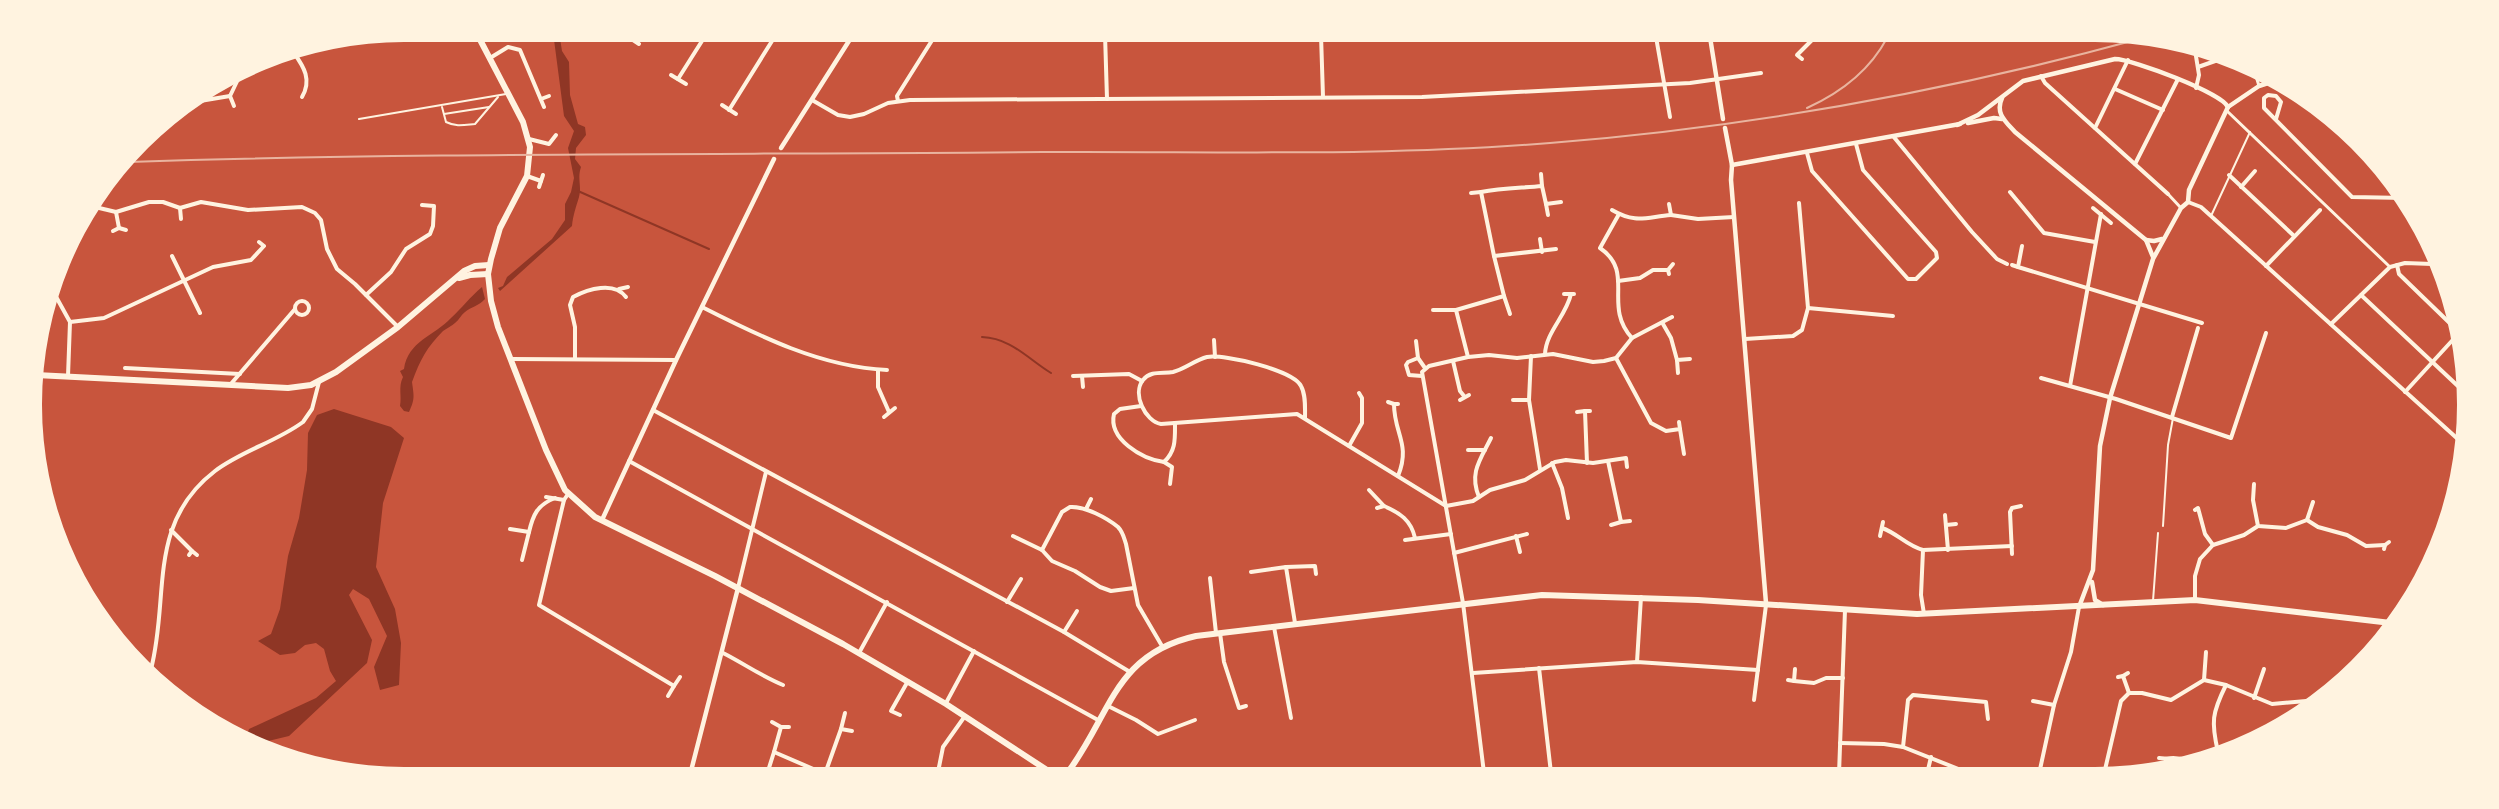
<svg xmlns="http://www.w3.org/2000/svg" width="2499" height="809" font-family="Poppins,sans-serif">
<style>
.water{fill:#8f3625}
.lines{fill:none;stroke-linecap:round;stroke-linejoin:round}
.stream{stroke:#8f3625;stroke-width:2}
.service{stroke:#fff3e0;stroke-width:2}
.pedestrian{stroke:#fff3e0;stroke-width:3}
.minor{stroke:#fff3e0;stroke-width:4}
.tertiary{stroke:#fff3e0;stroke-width:4.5}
.primary{stroke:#fff3e0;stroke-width:6}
.rail{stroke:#e9b49f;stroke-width:2}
</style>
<rect width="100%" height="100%" fill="#c8553d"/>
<g class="water">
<path d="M553 32H559L562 51 569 62 570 95 578 124 585 127 586 135 576 148 575 159 581 167C577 179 582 186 579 197 576 207 573 215 572 226L500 291 498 288 503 286 507 277 552 239 565 220V204L571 192 574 178 568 148 574 131 564 116Z"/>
<path d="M482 287 485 299C479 306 471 307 465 312 461 315 459 320 455 323 452 326 447 328 443 331 427 347 420 360 412 382 414 397 415 399 409 412L404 411 400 406C402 396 398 387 403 377L400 371 404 369C408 341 434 336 451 318 462 308 470 297 482 287Z"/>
<path d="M334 409 391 427 404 438 383 503 376 567 395 609 401 643 399 685 380 690 374 667 387 636 369 599 353 589 349 595 372 640 367 663 289 736 264 742 247 735 249 729 316 698 336 681 330 671 324 649 316 643 305 645 295 653 280 655 258 641 271 634 280 609 288 556 299 518 307 470 308 433 317 415Z"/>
</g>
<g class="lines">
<g class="stream">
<path d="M578 191 709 249"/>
<path d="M982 337C1011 338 1028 359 1051 373"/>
</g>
<g class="service">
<path d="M442 107 446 122C456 127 464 125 475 124L498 97"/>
<path d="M444 114 489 107"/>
<path d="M359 119 506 94"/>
<path d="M2211 216 2250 132"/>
<path d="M2163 526 2168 445 2173 418"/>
<path d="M2153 601 2158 533"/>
</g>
<g class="pedestrian">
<path d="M2256 76 2259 86"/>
<path d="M2227 111 2390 267"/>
<path d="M2168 194 2181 208"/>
</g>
<g class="minor">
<path d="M624 34 639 44"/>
<path d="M1105 34 1107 99"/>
<path d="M1321 35 1323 97"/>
<path d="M1656 37 1670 117"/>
<path d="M2195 50 2199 75 2196 88"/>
<path d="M294 53C304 67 312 80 302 97"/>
<path d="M490 58 508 47 520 50 544 107"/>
<path d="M1802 59 1797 55 1815 37"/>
<path d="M2198 67 2218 60"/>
<path d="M671 75 686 84"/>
<path d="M2041 76 2045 83 2168 194"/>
<path d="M678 79 707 33"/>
<path d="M2115 89 2163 110"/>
<path d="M541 99 549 96"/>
<path d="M812 100 838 115 850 117 864 114 888 103 910 100 1422 97 1690 83 1761 73"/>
<path d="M898 101 897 96 936 34"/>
<path d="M194 102 230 96"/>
<path d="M722 105 736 114"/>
<path d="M234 106 230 96 241 73"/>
<path d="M729 110 777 33"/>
<path d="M2276 119 2281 102 2276 96 2268 95 2264 98V108L2352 197 2405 198"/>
<path d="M2095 128 2128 60"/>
<path d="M1893 136 1972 232 1997 259 2007 264"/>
<path d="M529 139 549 144 556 135"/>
<path d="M1807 153 1812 171 1908 279H1916L1937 258 1936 252 1863 170 1856 144"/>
<path d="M2135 164 2178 79"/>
<path d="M1541 174 1542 186"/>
<path d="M2229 175 2293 235"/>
<path d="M527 176 541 181 543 175"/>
<path d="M539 187 541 181"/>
<path d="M2241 187 2255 171"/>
<path d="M2010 192 2044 233 2095 242"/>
<path d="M1471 193 1481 192"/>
<path d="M2188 202 2201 207 2460 441"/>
<path d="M1546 204 1548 215"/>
<path d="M1669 204 1671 215 1698 219 1734 217"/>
<path d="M95 207 116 212 149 202H163L180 208 201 202 248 210 302 207 315 213 321 220 327 249 337 269 355 284 398 327"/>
<path d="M180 208 181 219"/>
<path d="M2093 208 2111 223"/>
<path d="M1612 210C1636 224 1646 217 1671 215"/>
<path d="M116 212 119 228"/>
<path d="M1619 214 1600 248C1636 273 1602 305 1632 338"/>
<path d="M113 231 119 228 126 230"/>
<path d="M1540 239 1542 252"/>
<path d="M2022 246 2018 267 2202 323"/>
<path d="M172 256 200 313"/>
<path d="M1494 256 1481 192C1501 188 1521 188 1542 186L1546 204 1561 202"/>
<path d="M2012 265 2018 267"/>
<path d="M2397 265 2399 274 2460 333"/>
<path d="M2266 266 2320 210"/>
<path d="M1669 274 1668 270 1673 264"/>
<path d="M1618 281 1640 278 1653 270H1668"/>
<path d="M619 289 628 287"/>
<path d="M54 293 70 322 68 376"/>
<path d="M1564 294H1574"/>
<path d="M366 295 391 272 406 249 430 234 433 226 434 206 422 205"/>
<path d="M2361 295 2460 388"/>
<path d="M1504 296 1510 314"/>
<circle cx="302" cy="308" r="7"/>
<path d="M702 307C759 336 821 367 887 370"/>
<path d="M1808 308 1893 316"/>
<path d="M1433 310H1456"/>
<path d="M70 322 104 318 213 267 251 260 264 246 259 242"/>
<path d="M1663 324 1671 338 1677 360"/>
<path d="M2331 324 2390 267 2405 263 2432 264"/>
<path d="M1745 339 1793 336 1802 330 1808 308 1799 203"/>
<path d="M1214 340 1215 357"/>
<path d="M1416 341 1418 358"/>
<path d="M1545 354C1546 332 1566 316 1571 294"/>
<path d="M1531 356 1529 400 1540 469"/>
<path d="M1468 357 1456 310 1504 296 1494 256 1556 249"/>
<path d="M575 358V327L570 305 573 297C588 289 614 281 626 297"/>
<path d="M1616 358 1651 423 1666 431 1680 429 1679 422"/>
<path d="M511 359 676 360"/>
<path d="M1453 361 1460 391 1464 396"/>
<path d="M125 368 240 374"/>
<path d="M878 370V387L889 412"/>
<path d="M1678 373 1677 360 1690 359"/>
<path d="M1073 376 1129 374 1142 381"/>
<path d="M1082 376 1083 387"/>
<path d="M1422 376 1409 375 1406 365 1408 362 1418 358 1425 368"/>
<path d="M2041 378 2116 399 2231 438 2266 333"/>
<path d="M230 385 295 309"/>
<path d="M2070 386 2101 214"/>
<path d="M2405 392 2460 332"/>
<path d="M1460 400 1469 395"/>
<path d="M1513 400H1529"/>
<path d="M1388 402 1394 404"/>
<path d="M1141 406 1120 409 1114 414C1108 439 1142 459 1164 462 1176 451 1175 439 1175 423"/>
<path d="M653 410 1064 632 1130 672"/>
<path d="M1577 412 1585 411"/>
<path d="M884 417 895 408"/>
<path d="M2172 417 2198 328"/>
<path d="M1305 418C1305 408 1306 395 1301 386 1293 370 1225 354 1207 357 1195 360 1185 369 1173 372 1163 374 1151 370 1143 380 1132 394 1145 421 1161 424L1297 414 1446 506 1473 501 1490 490 1525 480 1555 462 1566 460 1593 463 1626 458 1627 467"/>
<path d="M1680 429 1684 454"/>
<path d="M1349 446 1362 423V398L1359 393"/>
<path d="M1468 450H1485"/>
<path d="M629 461 1098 720"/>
<path d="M1608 461 1621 522 1630 521"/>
<path d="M1164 462 1172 467 1170 484"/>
<path d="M1552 463 1562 488 1568 518"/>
<path d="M1587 463 1585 411H1590"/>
<path d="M1398 476C1411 444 1394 434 1394 404H1398"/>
<path d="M2254 484 2253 500 2258 526 2286 528 2307 520 2313 502"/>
<path d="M1369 490 1384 506"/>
<path d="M568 494 564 500 539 605 674 686 680 677"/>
<path d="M546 497 564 500"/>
<path d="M1479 497C1469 473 1480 460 1491 438"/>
<path d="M1377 508 1384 506C1400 513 1411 520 1415 538"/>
<path d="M1086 509 1091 499"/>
<path d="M2195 510 2198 508 2205 534 2213 545"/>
<path d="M1945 515 1948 550"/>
<path d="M2307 520 2318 527 2347 535 2366 546 2385 545"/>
<path d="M1611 525 1621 522"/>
<path d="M1946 525 1956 524"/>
<path d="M1882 528C1897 533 1907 546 1923 550"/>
<path d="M510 529 529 532C533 515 537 505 555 498"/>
<path d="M171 530 192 551"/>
<path d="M1013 536 1042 550 1052 561 1075 571 1100 587 1111 591 1134 588"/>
<path d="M1516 536 1520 552"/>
<path d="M1880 536 1883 522"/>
<path d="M1405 540 1451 534"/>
<path d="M2384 549 2385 545 2389 542"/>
<path d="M1042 550 1062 512 1070 507C1085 506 1107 518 1118 527 1123 532 1124 538 1126 544L1138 605 1162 646"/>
<path d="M1454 553 1527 534"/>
<path d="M2012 554 2010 512 2012 508 2021 506"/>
<path d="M189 555 192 551 197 555"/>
<path d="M522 560 529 532"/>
<path d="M1286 567 1315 566 1316 574"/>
<path d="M1251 572 1286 567 1295 623"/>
<path d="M1210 578 1216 633"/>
<path d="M738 588 766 472"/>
<path d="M2195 600V576L2200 559 2213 545 2244 535 2258 526"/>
<path d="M1007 602 1021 579"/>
<path d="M1924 614 1921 595 1923 550 2012 546"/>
<path d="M1274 627 1291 718"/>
<path d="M1064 632 1077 611"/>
<path d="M1220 633 1224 662 1239 708 1246 706"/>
<path d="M723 653C743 663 761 676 783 685"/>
<path d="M859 653 887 602"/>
<path d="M1637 662 1641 597"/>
<path d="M1539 668 1551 773"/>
<path d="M151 669C170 597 146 524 215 471 241 451 276 442 303 422L312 409 319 382"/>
<path d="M1795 669 1794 681 1814 683 1826 678H1843"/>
<path d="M1473 673 1637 662 1758 670"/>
<path d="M2123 676 2128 673"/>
<path d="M2118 677 2123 676 2129 693"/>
<path d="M1788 680 1794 681"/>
<path d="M2204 680 2206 652"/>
<path d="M668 696 674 686"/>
<path d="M2254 698 2264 669"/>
<path d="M1754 700 1766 605"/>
<path d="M2033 701 2054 705"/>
<path d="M946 703 974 651"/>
<path d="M1108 706 1136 720 1158 734 1195 720"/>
<path d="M845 713 841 729 852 731"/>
<path d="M900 715 891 711 908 681"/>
<path d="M772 722 781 727H789"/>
<path d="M781 727 774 752 818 771"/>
<path d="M1840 743 1884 744 1903 747 1971 774"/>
<path d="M1903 747 1908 700 1913 695 1986 702 1988 719"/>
<path d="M2218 752C2211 722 2212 713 2226 685"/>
<path d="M2159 758C2170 760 2174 755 2187 761"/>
<path d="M2165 768 2166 759"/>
<path d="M768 771 774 752"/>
<path d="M826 771 841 729"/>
<path d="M938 772 943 747 965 716"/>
<path d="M1484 773 1463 603 1422 372 1429 366 1468 357 1489 355 1517 358 1553 354 1593 362 1604 361 1616 358 1632 338 1672 317"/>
<path d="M1839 774 1845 610"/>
<path d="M1927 774 1931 757"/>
<path d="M2039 774 2054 705 2071 652 2079 607"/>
<path d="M2104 774 2121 701 2129 693H2142L2171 700 2204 680 2226 685 2272 704 2318 700"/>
</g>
<g class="tertiary">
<path d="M1710 37 1723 119"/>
<path d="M2002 98C1995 113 2005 121 2015 132L2146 240 2153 257"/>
<path d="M2228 107 2259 86 2271 82"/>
<path d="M1968 123 1994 118 2002 119"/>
<path d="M1957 125 1978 115 2023 81 2115 59C2132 59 2222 93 2228 107"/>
<path d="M1725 128 1732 165 1731 180 1766 603"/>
<path d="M781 148 854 33"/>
<path d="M1732 165 1960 124"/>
<path d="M2146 240 2154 241 2162 239"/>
<path d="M602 520 677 358 774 159"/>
<path d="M2092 582 2095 600 2103 605"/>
<path d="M2079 607 2093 570 2100 446 2110 398 2153 259 2181 208 2188 202 2189 190 2228 107"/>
<path d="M691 771 738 588"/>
</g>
<g class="primary">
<path d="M476 32 523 122 530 147 527 176 500 228 491 259 488 274 491 301 498 327 546 450 565 490 595 517 715 576 843 644 946 704 1050 772"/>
<path d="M459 278 470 275 488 274"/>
<path d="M36 375 288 388 311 385 336 372 398 327 464 271 475 266 489 265"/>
<path d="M1068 772C1111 715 1114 654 1196 636L1542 595 1698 600 1917 614 2195 600 2391 623"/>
</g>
<g class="rail">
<path d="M1807 108C1840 93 1870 70 1887 38"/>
<path d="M129 162C434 152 738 155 1043 152 1212 151 1382 157 1550 143 1750 127 1945 92 2139 39"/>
</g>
</g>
<path d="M0 0H2499V809H0ZM404 42H2095A362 362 0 0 1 2457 404V405A362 362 0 0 1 2095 767H404A362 362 0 0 1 42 405V404A362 362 0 0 1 404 42Z" fill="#fff3e0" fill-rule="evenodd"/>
</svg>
